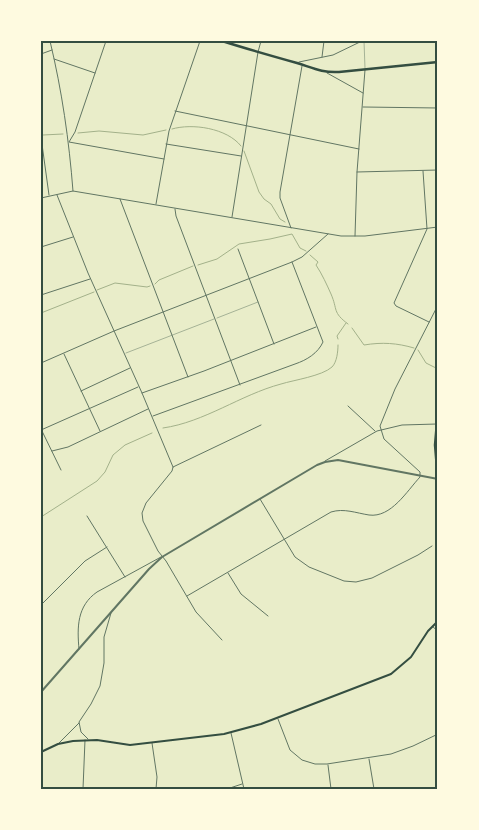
<svg xmlns="http://www.w3.org/2000/svg" width="479" height="830" font-family="Overpass,sans-serif">
<style>
.lines{fill:none;stroke-linecap:round;stroke-linejoin:round}
.stream{stroke:#a3b18a;stroke-width:1}
.service{stroke:#617663;stroke-width:0.5}
.minor{stroke:#617663;stroke-width:1}
.tertiary{stroke:#617663;stroke-width:2}
.secondary{stroke:#344e41;stroke-width:2}
.primary{stroke:#344e41;stroke-width:2.5}
.neatline{fill:none;stroke:#344e41;stroke-width:2}
</style>
<rect width="100%" height="100%" fill="#e9edc9"/>
<g class="lines">
<g class="stream">
<path d="M172 129C192 123 227 128 241 146"/>
<path d="M78 133 99 131 143 135 166 130"/>
<path d="M43 135 63 134"/>
<path d="M244 151 259 192 264 199 271 204 280 219 285 222"/>
<path d="M310 255 318 262 316 265C322 274 327 285 331 294 338 310 332 312 348 324"/>
<path d="M198 265 217 259 239 244 270 239 292 234 300 248 306 251"/>
<path d="M155 284 159 280 193 266"/>
<path d="M97 290 115 283 147 287 150 286"/>
<path d="M41 313 94 292"/>
<path d="M352 328 364 345C382 342 397 343 414 348"/>
<path d="M338 339 337 336 346 323"/>
<path d="M418 350 426 363 436 368"/>
<path d="M163 428C205 422 240 395 281 384 294 380 322 376 332 367 337 362 338 351 338 345"/>
<path d="M41 517 97 481 105 472 113 455 125 445 152 433"/>
</g>
<g class="service">
<path d="M364 41 365 68"/>
<path d="M217 318 258 302"/>
<path d="M126 353 214 319"/>
</g>
<g class="minor">
<path d="M50 41C62 91 69 140 73 191"/>
<path d="M106 41 75 132 69 142 164 159"/>
<path d="M41 54 52 50"/>
<path d="M322 57 324 41"/>
<path d="M54 59 95 73"/>
<path d="M299 62 333 55 362 41"/>
<path d="M327 73 363 93"/>
<path d="M363 107 438 108"/>
<path d="M175 111 359 149"/>
<path d="M41 137 49 195"/>
<path d="M166 144 241 156"/>
<path d="M423 171 427 229 394 303 396 306 429 322"/>
<path d="M357 172 438 170"/>
<path d="M57 195 88 273 142 393 173 467"/>
<path d="M41 198 73 191 341 236H365L438 227"/>
<path d="M120 199 188 377"/>
<path d="M156 204 169 131 200 41"/>
<path d="M175 209 176 216 240 385"/>
<path d="M232 217 258 52 261 41"/>
<path d="M291 228 280 198V192L302 66"/>
<path d="M355 236 357 172 365 70"/>
<path d="M41 247 73 237"/>
<path d="M238 249 274 344"/>
<path d="M41 295 90 279"/>
<path d="M64 354 100 431"/>
<path d="M41 363 114 331 292 262 302 257 328 234"/>
<path d="M81 391 130 368"/>
<path d="M142 393 204 371 316 327"/>
<path d="M348 406 375 431"/>
<path d="M153 416 295 364C307 360 318 353 323 342L292 262"/>
<path d="M41 430 138 387"/>
<path d="M42 431 61 470"/>
<path d="M52 451 68 447 148 409"/>
<path d="M325 461 377 431 402 425 437 424"/>
<path d="M260 499 295 557 309 567 344 581 356 582 372 578 418 555 432 546"/>
<path d="M87 516 125 577"/>
<path d="M228 573 241 594 268 616"/>
<path d="M187 596 331 512C344 508 356 513 369 515 391 518 407 491 420 477V472L384 439 380 426 395 389 438 305"/>
<path d="M41 605 85 561 107 547"/>
<path d="M433 627 438 631"/>
<path d="M222 640 196 612 166 561 158 551 143 521 142 513 146 503 172 471 173 467 261 425"/>
<path d="M79 649C77 627 77 606 97 592L161 557"/>
<path d="M278 719 290 750 302 760 315 764H327L391 754 413 746 438 734"/>
<path d="M231 733 244 789"/>
<path d="M88 739 81 732 79 722 91 704 100 686 104 663V637L111 613"/>
<path d="M59 743 79 723"/>
<path d="M152 743 157 777 156 789"/>
<path d="M369 759 374 789"/>
<path d="M328 765 331 789"/>
<path d="M83 789 85 740"/>
<path d="M227 789 242 784"/>
</g>
<path class="tertiary" d="M41 692 149 569 162 557 317 465 325 462 338 460 438 479"/>
<path class="secondary" d="M41 752 58 744 73 741 97 740 130 745 224 734 261 724 391 674 411 657 428 631 438 621"/>
<g class="primary">
<path d="M222 41C247 49 272 56 297 63 313 68 322 73 339 72L438 62"/>
<path d="M438 410 435 445 438 481"/>
</g>
</g>
<rect width="479" height="830" fill="none" stroke="#fefae0" stroke-width="85"/>
<rect x="42" y="42" width="394" height="746" class="neatline"/>
</svg>
